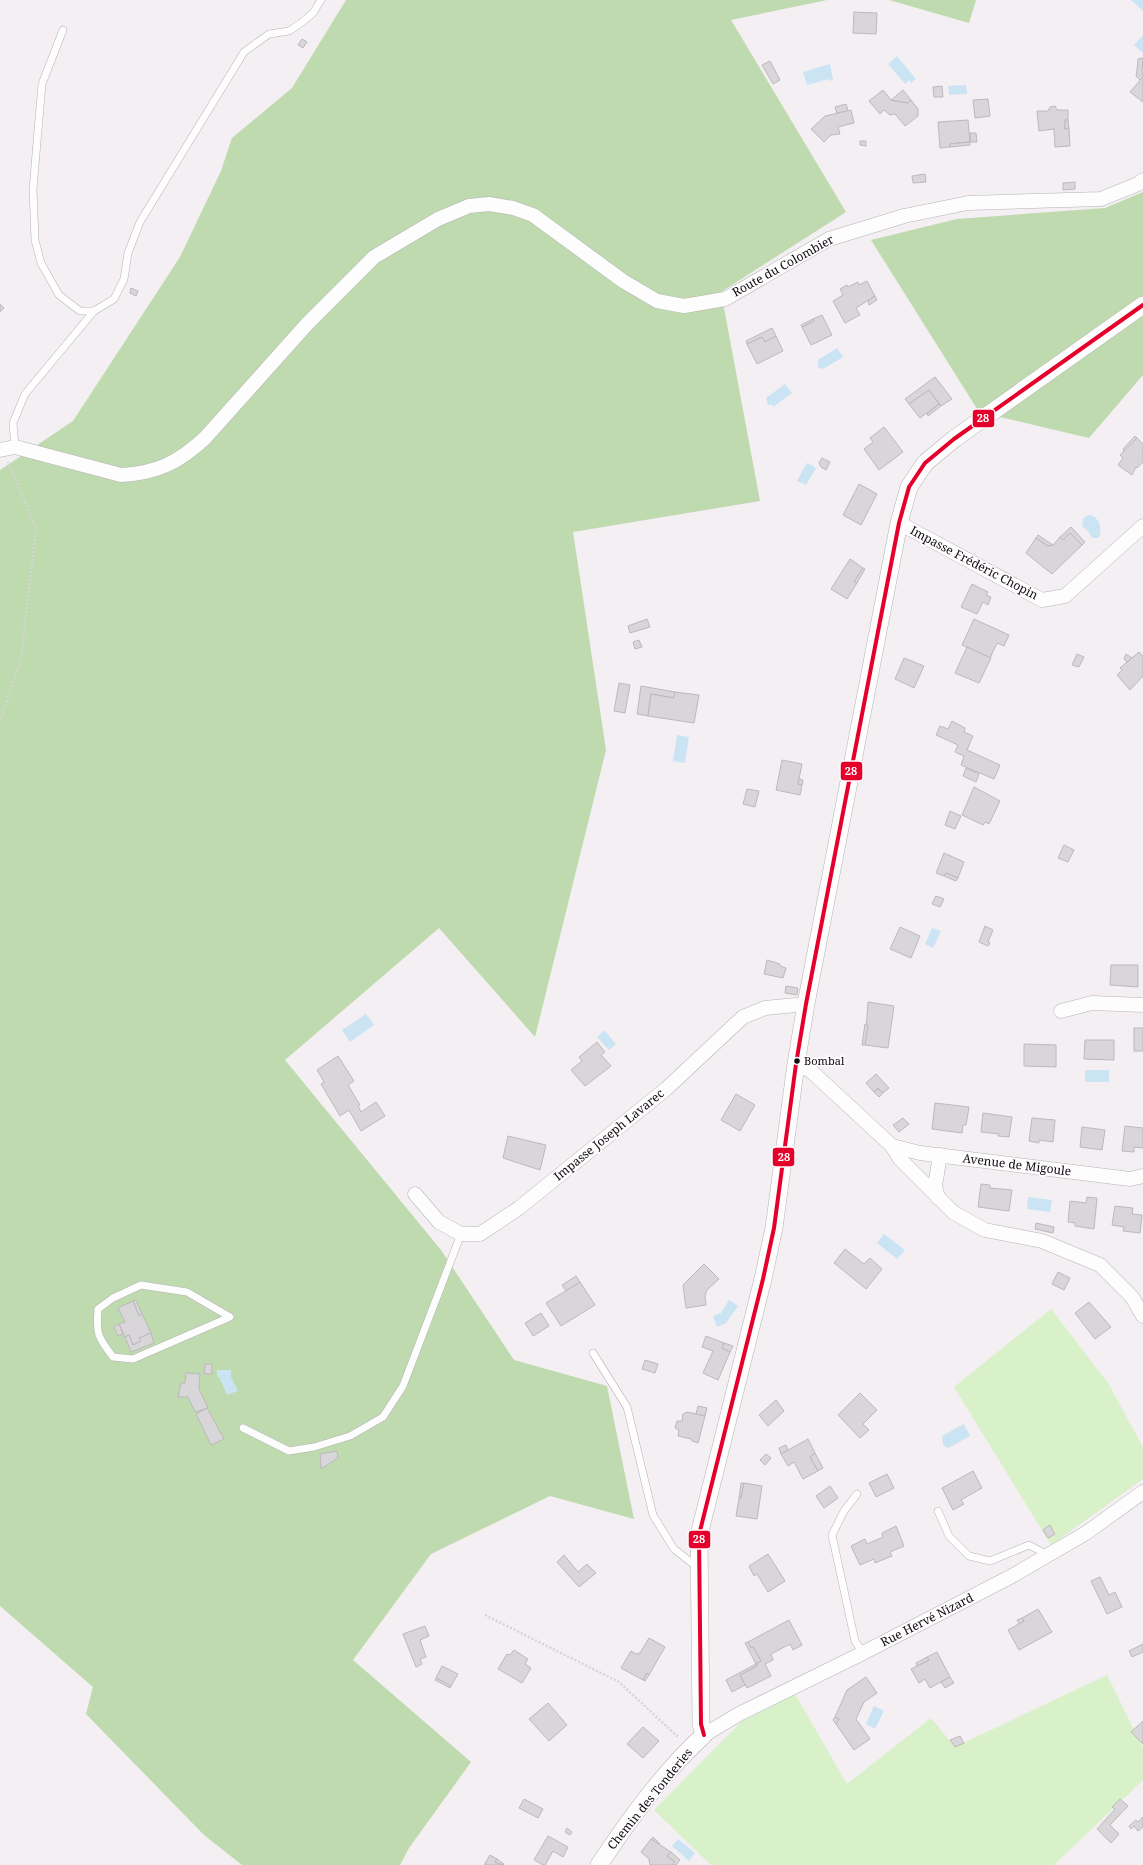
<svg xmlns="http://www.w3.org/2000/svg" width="1143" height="1865" font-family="'Noto Serif',serif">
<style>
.green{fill:#d9f1c9}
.forest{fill:#bfdaae}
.water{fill:#cae4f4}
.building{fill:#d9d6d9;stroke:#bcb9bc}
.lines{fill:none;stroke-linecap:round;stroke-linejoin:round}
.service-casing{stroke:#b6b3b6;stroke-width:8}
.minor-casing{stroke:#b6b3b6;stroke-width:15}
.tertiary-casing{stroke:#b6b3b6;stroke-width:18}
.path{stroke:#d5d5d5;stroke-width:2.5;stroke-dasharray:2 2;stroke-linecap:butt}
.service{stroke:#fdfdfd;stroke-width:7}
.minor{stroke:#fdfdfd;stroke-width:14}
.tertiary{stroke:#fdfdfd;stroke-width:17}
.bus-1-casing{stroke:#fefcfe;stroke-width:7}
.bus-1{stroke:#e4002b;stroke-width:4}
.bus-dot{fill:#0d0b0d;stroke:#fefcfe;stroke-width:1.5}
.labels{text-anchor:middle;stroke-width:3.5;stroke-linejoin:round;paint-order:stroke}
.bus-label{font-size:11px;fill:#0d0b0d;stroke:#fefcfe;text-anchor:start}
.street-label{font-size:12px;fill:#0d0b0d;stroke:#fefcfe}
.line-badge{stroke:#fefcfe;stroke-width:1.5}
.badge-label{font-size:11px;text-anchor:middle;font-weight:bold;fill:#fff}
</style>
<rect width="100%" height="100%" fill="#f3eff3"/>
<g class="green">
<path d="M1051 1309 1108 1383 1143 1447V1479L1051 1545 954 1387Z"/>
<path d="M1107 1675 1143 1748V1780L1054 1865H711L654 1810 741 1722 795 1694 847 1784 931 1718 955 1747Z"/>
</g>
<g class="forest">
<path d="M346 0H827L731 20 846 212 721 292 760 501 573 532 606 750 535 1037 439 928 285 1060 441 1250 514 1360 607 1386 634 1519 550 1496 431 1554 353 1660 471 1762 409 1848 400 1865H242L204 1835 86 1714 93 1687 0 1606V470L73 421 180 257 221 171 232 138 292 88Z"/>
<path d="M889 0H976L969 23Z"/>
<path d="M1143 192V375L1089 438 979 412 871 240 957 219 1105 208Z"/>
</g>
<g class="water">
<path d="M1131 0H1143V11Z"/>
<path d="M1143 35V53L1134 45Z"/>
<path d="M897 56 916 79 911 83 909 80 905 84 888 64Z"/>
<path d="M830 64 833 80 830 81 829 79 807 85 803 72Z"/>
<path d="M966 85 967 94 949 95 948 86Z"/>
<path d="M837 348 843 357 823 369 818 367V360Z"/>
<path d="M785 384 792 393 773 407 772 405H768L766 398Z"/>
<path d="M807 463 816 468 806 485 797 481Z"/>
<path d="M1088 515C1099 515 1103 529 1099 538H1092L1088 531 1082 526 1083 519Z"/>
<path d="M677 735 689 737 685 763 673 761Z"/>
<path d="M932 928 941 931 933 948 925 944Z"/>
<path d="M366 1014 374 1025 350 1042 342 1030Z"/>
<path d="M604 1030 616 1044 609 1050 597 1037Z"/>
<rect x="1085" y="1070" width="24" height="12"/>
<path d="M1028 1197 1052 1200 1050 1212 1027 1209Z"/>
<path d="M884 1234 905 1250 897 1259 877 1243Z"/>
<path d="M729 1300 738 1306 726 1323 717 1327 713 1316 721 1313Z"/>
<path d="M217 1370H231V1377L238 1391 227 1395 219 1377H217Z"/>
<path d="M964 1424 970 1436 948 1448 943 1445 942 1436Z"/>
<path d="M874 1706 884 1711 875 1729 866 1724Z"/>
<path d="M678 1839 695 1853 689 1861 672 1846Z"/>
</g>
<g class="building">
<path d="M854 12 877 13 876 34 853 33Z"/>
<path d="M302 39 307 42 303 48 298 45Z"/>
<path d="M1143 58 1142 72 1143 77 1140 80 1136 76 1137 70 1138 59Z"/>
<path d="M770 61 780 80 773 84 762 65Z"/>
<path d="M1143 77V102L1130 92Z"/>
<path d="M942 86 943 97H934L933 87Z"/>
<path d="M883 90 891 100 908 103 911 100 918 109V116L905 126 895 114 890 115 884 110 880 114 869 101Z"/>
<path d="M903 90 911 100 908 103 891 100Z"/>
<path d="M988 99 990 116 975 118 973 100Z"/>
<path d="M846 104 848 111 837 113 835 107Z"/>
<path d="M1055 106 1057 110H1068V120H1065V129L1069 128 1070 146 1055 147 1054 129 1039 131 1037 111H1048L1050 107Z"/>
<path d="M851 110 854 123 838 127 840 134 831 135 824 142 811 129 825 116Z"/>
<path d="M968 120 970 142 950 144V147L940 148 938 122Z"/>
<path d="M1065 120H1068L1069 128 1065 129Z"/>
<path d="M970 133H976L977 142H971Z"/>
<path d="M860 141H866V146L860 145Z"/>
<path d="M970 142V145L950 147V144Z"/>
<path d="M925 174 926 182 913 183 912 176Z"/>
<path d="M1075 182V189L1063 190V183Z"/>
<path d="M867 281 875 296 856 308 860 315 845 323 833 301 843 295 840 289 847 285 848 287 858 282 859 285Z"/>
<path d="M131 288 138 291 136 296 130 293Z"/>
<path d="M875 296 877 300 869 305 868 301Z"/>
<path d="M0 304 4 308 0 312Z"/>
<path d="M822 315 832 335 811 345 802 327 814 321 813 319Z"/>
<path d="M813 319 814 321 802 327 801 325Z"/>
<path d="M772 328 776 336 765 342 762 337 747 344 746 341Z"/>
<path d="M776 336 783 351 757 364 747 344 762 337 765 342Z"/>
<path d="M935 377 952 399 941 406 929 390 909 404 905 399Z"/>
<path d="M929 390 939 404 920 418 909 404Z"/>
<path d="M939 404 941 406 928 416 927 414Z"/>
<path d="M884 427 903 452 879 470 864 449 873 442 870 438Z"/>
<path d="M1135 436 1137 438 1124 451 1123 449Z"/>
<path d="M1137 438 1143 444V462L1137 468 1136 467 1132 475 1118 465 1123 458 1120 455Z"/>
<path d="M822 458 830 462 826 470 821 467 819 463Z"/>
<path d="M859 484 877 494 861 525 843 515Z"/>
<path d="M1071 527 1085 542 1082 545 1070 533 1063 540 1060 537Z"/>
<path d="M1070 533 1082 545 1052 574 1026 553 1036 538 1048 546 1053 545 1060 537 1063 540Z"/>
<path d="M1038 535 1053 545 1048 546 1036 538Z"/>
<path d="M850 559 863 568 854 582 857 583 847 599 831 589Z"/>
<path d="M863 568 865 569 857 583 854 582Z"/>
<path d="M972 584 988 592 986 595 991 597 988 605 983 602 977 614 961 607Z"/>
<path d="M647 619 650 627 630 633 628 626Z"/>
<path d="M974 619 1009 635 1004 646 997 643 990 658 962 645Z"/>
<path d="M639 640 642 647 635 649 633 642Z"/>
<path d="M967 647 991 658 979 683 955 673Z"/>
<path d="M1139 652 1143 656V676L1130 690 1117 675 1122 670 1120 668Z"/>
<path d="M1077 654 1084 657 1079 667 1072 665Z"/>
<path d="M1126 654 1132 658 1127 662 1124 659Z"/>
<path d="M904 658 924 666 914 688 895 679Z"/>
<path d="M619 683 630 685 625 713 614 711Z"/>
<path d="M641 686 675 692 674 698 651 694 648 716 637 714Z"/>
<path d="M675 692 699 695 694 723 648 716 651 694 674 698Z"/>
<path d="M952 721 965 728 964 732 973 736 967 750 1000 765 994 779 961 765 964 756 955 752 958 745 936 735 940 726 948 729Z"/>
<path d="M782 760 802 764 798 784 802 785 800 795 776 790Z"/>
<path d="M966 768 979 774 976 782 963 776Z"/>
<path d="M799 779 803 780 802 785 798 784Z"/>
<path d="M974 787 1000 801 989 824 985 822 983 825 962 815Z"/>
<path d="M747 789 759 791 755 807 743 804Z"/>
<path d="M950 811 961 816 955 829 945 825Z"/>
<path d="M1064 845 1074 850 1068 862 1058 858Z"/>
<path d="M944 853 964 862 958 878 946 873 944 876 936 873Z"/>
<path d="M946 873 958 878 956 881 944 876Z"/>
<path d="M936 896 944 899 940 907 932 904Z"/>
<path d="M985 926 993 930 988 942 990 943 988 946 979 942Z"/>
<path d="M900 927 920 936 911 958 890 949Z"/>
<path d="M767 960 780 964V966L786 968 783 978 764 974Z"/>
<path d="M1111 965H1138V987L1110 985Z"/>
<path d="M786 986 798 988 797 995 785 993Z"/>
<path d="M868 1002 894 1006 888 1048 865 1045Z"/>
<path d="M865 1024 868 1025 865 1045H862Z"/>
<rect x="1134" y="1028" width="9" height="23"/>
<path d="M1085 1040H1114V1060L1084 1059Z"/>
<path d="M597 1042 605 1052 601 1055 611 1066 585 1086 571 1070 582 1061 579 1057Z"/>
<path d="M1024 1044 1056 1045V1067L1024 1066Z"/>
<path d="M338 1056 354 1081 348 1085 360 1105 358 1106 361 1112 376 1102 385 1116 361 1131 349 1110 340 1116 321 1084 324 1082 317 1070Z"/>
<path d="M876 1074 889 1088 883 1093 878 1088 874 1092 866 1083Z"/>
<path d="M878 1089 883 1093 879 1097 874 1092Z"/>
<path d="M736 1094 755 1105 740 1131 721 1120Z"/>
<path d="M935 1103 969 1107 966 1125H963L962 1133 932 1129Z"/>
<path d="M983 1113 1012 1117 1009 1137 998 1136 999 1134 981 1132Z"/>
<path d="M903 1118 909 1124 899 1132 893 1125Z"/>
<path d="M1032 1118 1055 1120 1053 1142 1039 1140V1143L1029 1141Z"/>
<path d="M1125 1126 1143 1128V1148L1134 1147V1152L1122 1151Z"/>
<path d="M1082 1127 1105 1130 1102 1150 1080 1147Z"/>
<path d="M508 1136 546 1145 540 1170 503 1158Z"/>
<path d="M981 1184 990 1185V1188L1012 1190 1009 1211 978 1207Z"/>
<path d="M1087 1197 1097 1198 1094 1229 1075 1226V1223L1068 1222 1070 1201 1086 1203Z"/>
<path d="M1115 1206 1133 1208 1132 1214 1142 1215 1140 1233 1123 1231 1124 1227 1112 1225Z"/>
<path d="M1036 1223 1054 1227 1053 1233 1035 1229Z"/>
<path d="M845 1249 864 1264 870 1258 882 1269 866 1289 834 1263Z"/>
<path d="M704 1264 719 1279 707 1290 705 1296 706 1305 686 1308 683 1285Z"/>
<path d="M1058 1272 1070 1278 1064 1290 1052 1284Z"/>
<path d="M576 1276 580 1282 566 1291 562 1285Z"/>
<path d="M580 1282 595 1305 561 1326 546 1303Z"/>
<path d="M136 1300 142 1314 139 1316 133 1301Z"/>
<path d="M133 1301 139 1316 142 1314 151 1333 139 1338 141 1341 133 1345 129 1335 125 1337 119 1324 125 1322 118 1308Z"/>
<path d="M1089 1302 1111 1327 1095 1339 1075 1313Z"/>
<path d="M541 1313 549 1326 533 1336 525 1323Z"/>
<path d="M119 1324 123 1334 118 1336 114 1327Z"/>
<path d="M151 1333 154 1343 131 1352 125 1337 129 1335 133 1345 141 1341 139 1338Z"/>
<path d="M706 1336 724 1343 722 1348 730 1352 718 1380 703 1373 713 1351 702 1347Z"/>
<path d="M724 1343 733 1346 730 1352 722 1348Z"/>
<path d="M645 1360 658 1364 655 1373 642 1369Z"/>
<path d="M205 1364H212V1374H204Z"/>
<path d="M186 1373 200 1374 199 1389 208 1408 195 1412 188 1397H178L181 1383H185Z"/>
<path d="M860 1393 877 1410 863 1424 869 1430 860 1438 838 1415Z"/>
<path d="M776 1400 784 1411 768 1426 759 1415Z"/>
<path d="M698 1406 707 1408 705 1416 696 1414Z"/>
<path d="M207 1408 224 1439 211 1445 196 1414Z"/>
<path d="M687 1412 705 1416 698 1443 692 1441 691 1439 678 1436 679 1430 675 1428 677 1421H682L683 1414Z"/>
<path d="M808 1439 815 1453 810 1457 818 1471 803 1479 794 1462 788 1466 781 1454Z"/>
<path d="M786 1445 788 1450 781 1454 779 1448Z"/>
<path d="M337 1451 338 1458 321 1469 320 1454Z"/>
<path d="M815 1453 823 1468 818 1471 810 1457Z"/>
<path d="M766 1454 771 1458 765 1465 760 1460Z"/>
<path d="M973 1471 982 1488 961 1500 964 1504 953 1510 942 1488Z"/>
<path d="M887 1474 894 1488 876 1497 869 1483Z"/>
<path d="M741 1483H744L741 1498H739Z"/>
<path d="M744 1483 762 1486 757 1519 736 1516 739 1498H741Z"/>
<path d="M830 1486 838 1498 824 1508 816 1496Z"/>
<path d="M1050 1525 1055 1534 1048 1538 1043 1530Z"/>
<path d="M896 1526 904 1546 890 1552 892 1556 875 1563 874 1559 860 1565 851 1546 865 1539 867 1544 883 1537 882 1533Z"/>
<path d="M768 1554 785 1581 768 1592 757 1574 754 1576 749 1566Z"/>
<path d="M564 1555 578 1572 587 1564 596 1573 579 1587 557 1562Z"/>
<path d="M1100 1577 1109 1595 1115 1592 1122 1607 1107 1614 1091 1581Z"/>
<path d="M1038 1609 1052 1632 1019 1650 1008 1630 1024 1621 1022 1618Z"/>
<path d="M1022 1618 1024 1621 1019 1624 1017 1620Z"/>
<path d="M789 1620 802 1645 793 1650 790 1644 771 1654 773 1660 765 1664 771 1676 747 1688 740 1675 757 1666 756 1664 761 1661 753 1647 751 1648 748 1642Z"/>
<path d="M425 1626 429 1636 420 1640 426 1657 420 1659 422 1664 416 1667 403 1634Z"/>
<path d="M649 1638 665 1647 649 1675 647 1673 643 1680 621 1668 631 1651 636 1654 640 1653Z"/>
<path d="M748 1642 751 1648 753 1647 761 1661 756 1664 745 1643Z"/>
<path d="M1143 1644V1652L1132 1657 1129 1651Z"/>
<path d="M514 1650 528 1659 525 1664 531 1668 522 1683 498 1669 507 1654 510 1655Z"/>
<path d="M937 1652 950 1677 930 1688 925 1679 919 1683 911 1669 929 1660 927 1657Z"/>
<path d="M927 1657 929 1660 917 1666 916 1663Z"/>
<path d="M756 1664 757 1666 740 1675 745 1685 732 1692 726 1680Z"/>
<path d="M442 1666 458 1674 451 1686 436 1678Z"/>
<path d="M647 1673 649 1675 645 1681 643 1680Z"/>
<path d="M866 1677 877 1693 864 1702 856 1719 870 1739 854 1750 836 1724 839 1719 835 1717 847 1690Z"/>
<path d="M950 1677 954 1683 945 1688 941 1682Z"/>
<path d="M436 1678 451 1686 450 1688 435 1680Z"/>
<path d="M548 1703 567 1725 549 1741 529 1719Z"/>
<path d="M835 1717 839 1719 836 1724 833 1720Z"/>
<path d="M1143 1721V1744L1131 1732Z"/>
<path d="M643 1727 659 1741 643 1758 627 1744Z"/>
<path d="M960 1736 964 1743 955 1747 950 1740Z"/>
<path d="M524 1799 543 1809 538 1818 519 1808Z"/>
<path d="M1120 1799 1128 1806 1110 1825 1119 1834 1111 1843 1097 1829 1115 1809 1112 1807Z"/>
<path d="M1143 1817V1827L1138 1831 1134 1826 1131 1829 1129 1826 1136 1820 1138 1822Z"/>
<path d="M567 1828 572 1832 570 1835 565 1832Z"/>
<path d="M548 1836 568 1847 563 1857 553 1851 545 1865H543L534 1860Z"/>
<path d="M653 1837 660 1844 659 1845 651 1839Z"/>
<path d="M651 1839 671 1852 667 1856 675 1862 672 1865H650L649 1859 641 1852Z"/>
<path d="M671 1852 680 1860 676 1865H672L675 1862 667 1856Z"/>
<path d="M490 1855 497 1859 495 1862 501 1865H484Z"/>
<path d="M497 1859 504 1864 503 1865 495 1862Z"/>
</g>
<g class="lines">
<defs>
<g id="service">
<path d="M63 30 42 84 33 189 35 240 41 263 59 295 80 311H94L114 299 124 279 128 253 140 222 244 52 269 34 289 31 301 23 313 13 321 0"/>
<path d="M15 447 13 423 25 394 94 311"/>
<path d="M141 1285 187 1292 230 1317 133 1359 113 1357C98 1337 96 1335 98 1309L113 1298Z"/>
<path d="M593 1353 627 1407 653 1515 674 1549 692 1563H699"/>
<path d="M243 1428 289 1451 314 1447 350 1436 383 1417 403 1386 461 1234"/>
<path d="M857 1494 844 1511 832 1535 855 1641 863 1653"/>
<path d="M938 1511 949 1536 969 1556 990 1561 1029 1545 1048 1555"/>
</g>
<g id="minor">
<path d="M0 450 15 447 121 475C157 473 178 463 205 438L307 324 374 257 438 219 469 206 489 204 513 208 533 215 623 281 657 301 684 306 725 299 829 239 904 216 968 203 1101 199 1138 184 1143 180"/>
<path d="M899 523 1042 600 1065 596 1143 526"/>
<path d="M1061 1011 1092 1003 1143 1005"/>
<path d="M796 1064 811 1071 892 1146 900 1159 954 1213 985 1230 1042 1241 1100 1265 1132 1297 1143 1316"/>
<path d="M892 1146 920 1153 1130 1179 1143 1176"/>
<path d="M415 1194 439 1222 461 1234H480L519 1208 666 1089 743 1017 765 1008 806 1004"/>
<path d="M938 1198 935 1186 940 1155"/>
<path d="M704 1735 739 1714 863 1653 1012 1576 1086 1533 1143 1492"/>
</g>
<path id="tertiary" d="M599 1865C628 1821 665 1770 704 1735L701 1724 699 1535 763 1279 774 1228 796 1064 806 1004 899 523 909 487 925 463 954 439 1143 305"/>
</defs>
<use href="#service" class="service-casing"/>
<use href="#minor" class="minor-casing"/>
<use href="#tertiary" class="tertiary-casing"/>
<g class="path">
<path d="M0 721 21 659 36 528 8 462"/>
<path d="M485 1615 619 1682 679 1738"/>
</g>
<use href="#service" class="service"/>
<use href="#minor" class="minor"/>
<use href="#tertiary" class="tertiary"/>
<defs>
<path id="bus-1" d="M704 1735 701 1724 699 1535 763 1279 774 1228 796 1064 806 1004 899 523 909 487 925 463 954 439 1143 305"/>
</defs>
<use href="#bus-1" class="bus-1-casing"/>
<use href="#bus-1" class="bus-1"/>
</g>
<circle class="bus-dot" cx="797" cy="1061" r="3.5"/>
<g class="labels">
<g class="bus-label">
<text x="804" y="1065">Bombal</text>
</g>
<g class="street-label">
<text transform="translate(783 266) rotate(-29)" y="4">Route du Colombier</text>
<text transform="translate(974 563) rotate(28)" y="4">Impasse Frédéric Chopin</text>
<text transform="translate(609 1135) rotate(-39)" y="4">Impasse Joseph Lavarec</text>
<text transform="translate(1017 1165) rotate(7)" y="4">Avenue de Migoule</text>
<text transform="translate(927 1620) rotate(-27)" y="4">Rue Hervé Nizard</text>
<text transform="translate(650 1799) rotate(-51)" y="4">Chemin des Tonderies</text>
</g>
</g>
<g class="line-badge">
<rect x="972" y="409" width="23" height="19" rx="4" fill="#e4002b"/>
<rect x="840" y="761" width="23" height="20" rx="4" fill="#e4002b"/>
<rect x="772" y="1147" width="23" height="20" rx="4" fill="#e4002b"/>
<rect x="688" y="1530" width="23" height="19" rx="4" fill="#e4002b"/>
</g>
<g class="badge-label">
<text x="983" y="422">28</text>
<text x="851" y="775">28</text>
<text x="784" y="1161">28</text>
<text x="699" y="1543">28</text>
</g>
</svg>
